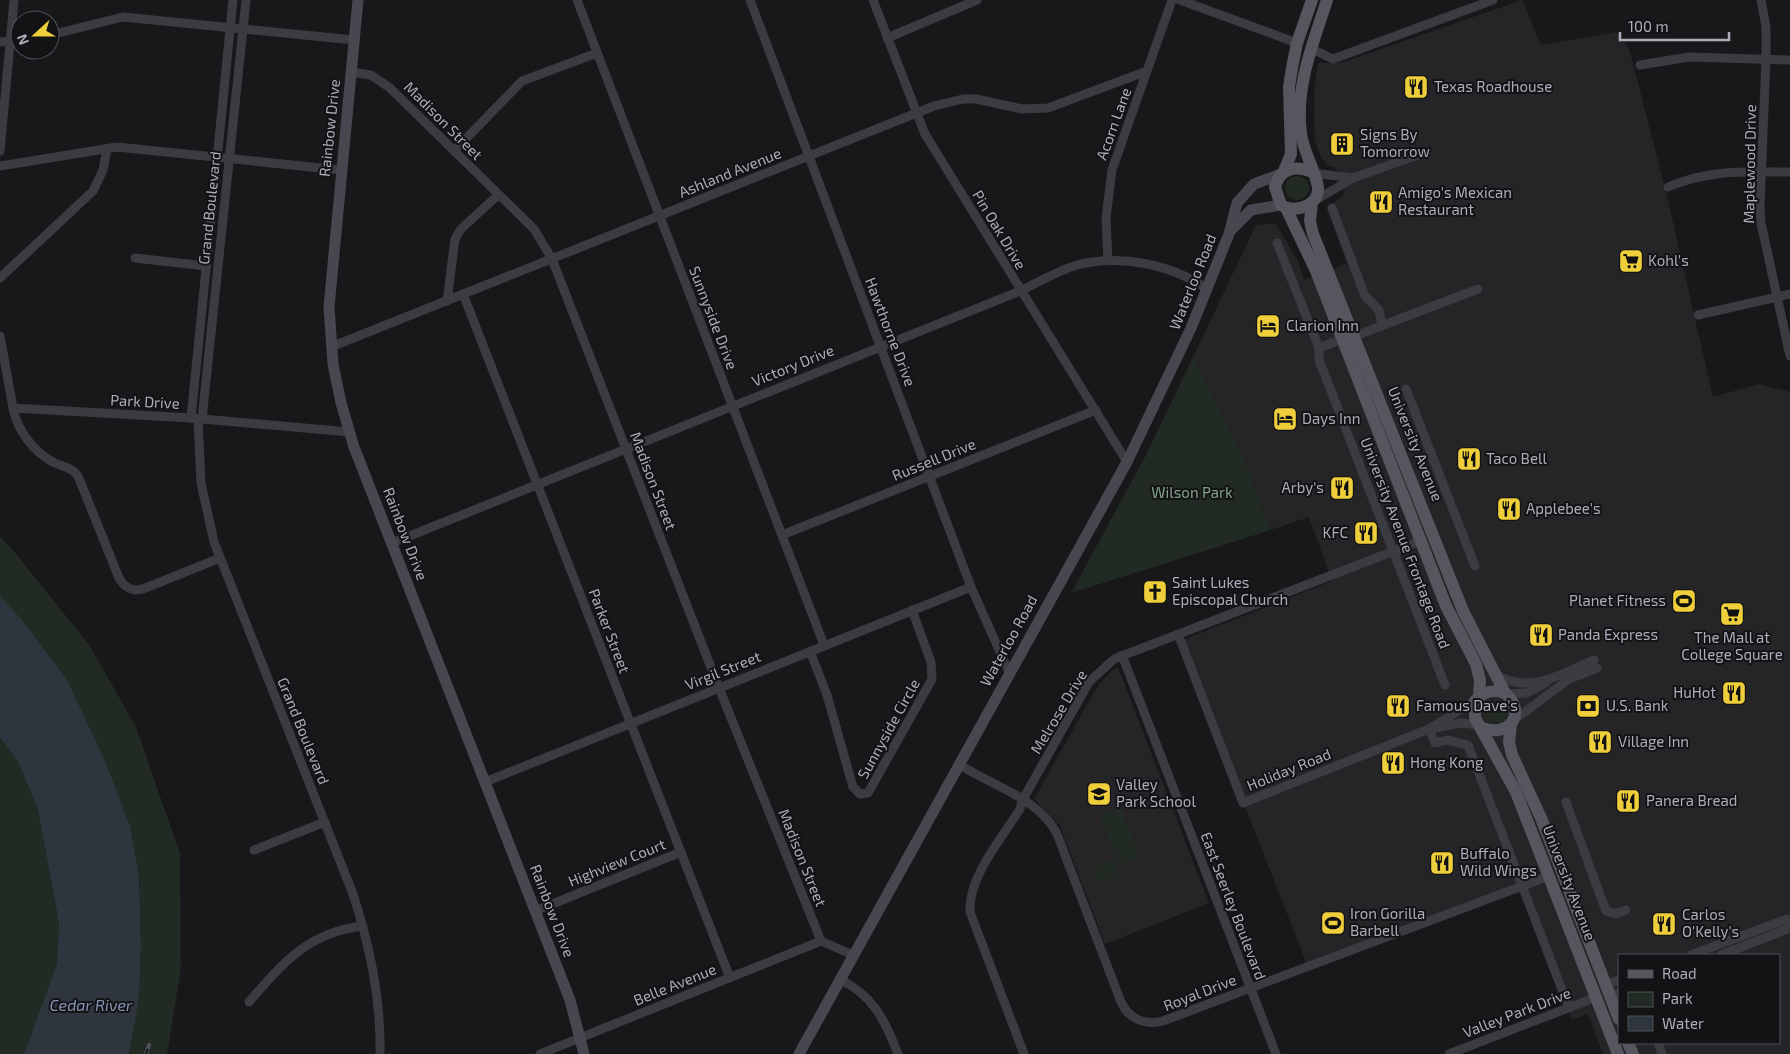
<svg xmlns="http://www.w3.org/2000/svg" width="1790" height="1054" font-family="'Exo 2',sans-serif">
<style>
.built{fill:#252427;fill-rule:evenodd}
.green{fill:#222a24}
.water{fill:#2e353e}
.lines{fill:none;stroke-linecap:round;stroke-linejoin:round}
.street{stroke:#3b3b41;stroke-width:9}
.secondary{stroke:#47484f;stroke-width:11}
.primary{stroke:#55565e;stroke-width:12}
.rail-casing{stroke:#505158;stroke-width:4}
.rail{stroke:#131315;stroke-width:2;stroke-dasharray:5.5;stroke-linecap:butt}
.labels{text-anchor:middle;stroke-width:4;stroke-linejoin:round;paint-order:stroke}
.poi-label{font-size:15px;fill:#abadba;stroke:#131315;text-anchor:start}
.street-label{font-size:15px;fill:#abadba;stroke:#131315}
.park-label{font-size:15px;fill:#82a489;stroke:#131315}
.water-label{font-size:16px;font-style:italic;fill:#8395b4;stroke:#131315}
</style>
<rect width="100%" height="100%" fill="#18181a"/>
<g class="built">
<path d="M1522 0 1541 45 1616 32 1629 48 1665 188 1713 397 1759 384 1790 392V1054H1603L1588 1014 1572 1020 1521 886 1308 967 1180 641 1332 581 1309 517 1271 530 1245 461 1193 357 1256 225 1275 223 1297 259 1304 280 1347 263 1327 209 1344 194 1336 168 1327 165 1321 157 1315 141 1314 93 1318 63H1341ZM1619 955H1779V1043H1619Z"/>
<path d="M1118 667 1209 903 1105 944 1060 826 1034 799 1097 687 1110 672Z"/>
</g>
<g class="green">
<circle cx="1297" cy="188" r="12"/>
<path d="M1193 357 1245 461 1271 530 1071 593 1145 457Z"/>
<path d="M0 537 12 549 90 646 136 727 180 854 181 968 167 1054H125L139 998 141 946 139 875 130 826 106 763 0 608Z"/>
<circle cx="1496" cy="711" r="12"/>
<path d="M0 737 18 761 38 810 59 923 57 964 24 1054H0Z"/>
<path d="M1121 808 1140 857 1119 865 1100 816Z"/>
<path d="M1112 860 1118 876 1098 883 1092 868Z"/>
</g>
<path class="water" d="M0 596 21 619 67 680 106 763 130 826 139 875 141 946 139 998 129 1054H24L57 964 59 923 38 810 18 761 0 737Z"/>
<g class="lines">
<g class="street">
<path d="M577 0 824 645"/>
<path d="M750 0 971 587 1009 672"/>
<path d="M873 0 925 134 1127 462"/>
<path d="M1180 0 1297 43"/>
<path d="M1761 0 1766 27V59L1760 206 1761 223 1790 356"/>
<path d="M50 35 123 17 354 40"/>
<path d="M887 38 977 0"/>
<path d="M0 42 20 40"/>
<path d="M1310 48 1333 59 1493 0"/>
<path d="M1640 65 1689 57 1790 60"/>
<path d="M351 72 371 75 390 88 534 229 552 259 719 688 821 941 853 955"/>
<path d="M0 151 14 0"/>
<path d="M454 151 522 81 597 53"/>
<path d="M0 166 117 147 340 170"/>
<path d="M1313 173 1353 178"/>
<path d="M1668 187C1709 169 1747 172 1790 172"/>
<path d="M1316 200 1353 178 1426 152"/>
<path d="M1332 208 1365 296 1379 310 1382 326"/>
<path d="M1277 243 1319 348V360L1445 685"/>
<path d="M135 258 206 266"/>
<path d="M1108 261 1106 218 1112 170 1172 0"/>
<path d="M0 278 93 191 103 170 107 149"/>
<path d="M463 294 730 978"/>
<path d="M447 301 455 239 461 229 498 195"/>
<path d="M1698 315 1790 294"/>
<path d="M0 336 13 408 191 418 349 432"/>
<path d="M1355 336 1478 289"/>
<path d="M331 347 934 106 963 99H976L1022 109 1048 108 1147 71"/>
<path d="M1319 348 1342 339"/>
<path d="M1406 389 1475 566"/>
<path d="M13 408C17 430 34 453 55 463 64 467 73 468 78 476L119 578C125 588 132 592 143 589L220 558"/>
<path d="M191 418 233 0"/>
<path d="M198 419 201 483 214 542 353 894C370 947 381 998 380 1054"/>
<path d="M202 419 246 0"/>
<path d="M782 535 1096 410"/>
<path d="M392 543 1020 291C1039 282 1057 271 1077 265 1120 254 1171 264 1207 289"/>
<path d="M1178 634 1243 803 1429 729 1461 723 1479 725"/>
<path d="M810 651 827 695 853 787 860 794 868 793 932 679 931 662 912 610"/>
<path d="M1122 655 1276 1054"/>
<path d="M1497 675C1529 695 1564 673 1594 660"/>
<path d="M1507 694 1527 693 1547 682"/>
<path d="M1514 720 1569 679 1597 668"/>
<path d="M1429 729 1435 743 1447 740 1468 745 1569 1008"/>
<path d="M1429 729 1475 701"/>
<path d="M960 765C991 785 1040 799 1057 834L1121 1002C1129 1019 1145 1026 1163 1021L1549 876"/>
<path d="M485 782 971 587"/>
<path d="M1566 802 1606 911 1615 914 1626 910"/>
<path d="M254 850 325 822"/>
<path d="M535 911 681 852"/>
<path d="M1691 955 1787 919 1790 921"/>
<path d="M1721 955 1790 928"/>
<path d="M839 979C873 995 885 1020 898 1054"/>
<path d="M1605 985 1619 980"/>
<path d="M1609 994 1619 993"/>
<path d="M249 1002C282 964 308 932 363 926"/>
<path d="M1658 1043 1662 1054"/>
<path d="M540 1054 821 941"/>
<path d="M1024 1054 970 912C968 877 1002 838 1020 809L1022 801 1089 682 1114 659 1420 541"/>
<path d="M1449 1054 1594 998"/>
</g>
<g class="secondary">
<path d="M358 0 329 307 333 364 341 403 354 447 570 1000 584 1054"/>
<path d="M1231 230 1251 210 1281 205"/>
<path d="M799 1054 1127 462 1191 328 1229 234 1237 203 1254 184 1281 174"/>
</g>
<g class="primary">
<path d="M1284 171 1291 154 1289 87 1292 68 1297 43 1312 0"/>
<path d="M1312 172C1295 165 1280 168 1275 187L1281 205C1294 213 1316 207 1318 191 1320 181 1302 149 1301 133 1295 86 1313 44 1327 0"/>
<path d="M1312 202 1310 221 1313 234 1463 611 1505 693"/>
<path d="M1286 208 1316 271 1446 606 1476 664 1480 680 1479 697"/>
<path d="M1511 725 1509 742 1512 755 1541 818 1619 1019"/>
<path d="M1482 728C1509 738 1528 713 1505 693 1493 689 1484 691 1475 701V718L1516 792 1618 1054"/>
<path d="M1628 1043 1633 1054"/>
</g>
<defs>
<path id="rail" d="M146 1054 149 1045"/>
</defs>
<use href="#rail" class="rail-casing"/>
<use href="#rail" class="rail"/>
</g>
<defs>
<symbol id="restaurant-square" viewBox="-11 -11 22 22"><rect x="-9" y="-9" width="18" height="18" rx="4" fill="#efce3b" stroke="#131315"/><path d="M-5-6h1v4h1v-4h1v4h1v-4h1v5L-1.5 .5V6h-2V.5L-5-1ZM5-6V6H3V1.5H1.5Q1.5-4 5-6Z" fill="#111"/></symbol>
<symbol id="building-square" viewBox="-11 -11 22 22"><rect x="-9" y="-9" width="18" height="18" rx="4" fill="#efce3b" stroke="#131315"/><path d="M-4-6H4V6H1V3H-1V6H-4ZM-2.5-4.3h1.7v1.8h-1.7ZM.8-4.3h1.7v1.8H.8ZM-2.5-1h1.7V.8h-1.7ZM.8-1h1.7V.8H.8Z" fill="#111"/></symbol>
<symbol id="supermarket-square" viewBox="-11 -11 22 22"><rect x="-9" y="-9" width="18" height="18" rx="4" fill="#efce3b" stroke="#131315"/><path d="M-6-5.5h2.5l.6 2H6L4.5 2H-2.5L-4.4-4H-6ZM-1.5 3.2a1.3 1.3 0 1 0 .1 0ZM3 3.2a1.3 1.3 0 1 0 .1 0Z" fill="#111"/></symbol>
<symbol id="hotel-square" viewBox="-11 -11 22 22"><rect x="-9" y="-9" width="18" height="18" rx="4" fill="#efce3b" stroke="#131315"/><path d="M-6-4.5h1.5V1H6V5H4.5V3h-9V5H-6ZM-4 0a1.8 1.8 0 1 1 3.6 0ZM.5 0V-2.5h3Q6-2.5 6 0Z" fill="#111"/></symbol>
<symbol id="church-square" viewBox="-11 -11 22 22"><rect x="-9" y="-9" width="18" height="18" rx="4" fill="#efce3b" stroke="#131315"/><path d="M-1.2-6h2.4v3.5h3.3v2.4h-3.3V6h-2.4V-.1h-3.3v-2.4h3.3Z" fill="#111"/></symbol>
<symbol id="stadium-square" viewBox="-11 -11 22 22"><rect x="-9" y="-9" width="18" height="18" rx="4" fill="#efce3b" stroke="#131315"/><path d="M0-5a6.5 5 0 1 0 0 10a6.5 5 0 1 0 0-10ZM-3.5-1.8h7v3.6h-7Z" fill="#111"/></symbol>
<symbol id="bank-square" viewBox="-11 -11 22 22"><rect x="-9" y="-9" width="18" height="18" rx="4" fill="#efce3b" stroke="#131315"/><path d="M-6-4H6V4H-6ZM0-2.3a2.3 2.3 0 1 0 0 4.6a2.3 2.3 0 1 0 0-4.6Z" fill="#111"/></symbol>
<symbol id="school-square" viewBox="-11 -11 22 22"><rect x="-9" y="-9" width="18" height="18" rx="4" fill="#efce3b" stroke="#131315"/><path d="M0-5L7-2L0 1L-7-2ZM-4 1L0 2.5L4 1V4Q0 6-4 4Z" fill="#111"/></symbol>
</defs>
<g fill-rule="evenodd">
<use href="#restaurant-square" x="1402" y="73" width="28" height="28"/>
<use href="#building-square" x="1328" y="130" width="28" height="28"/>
<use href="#restaurant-square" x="1367" y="188" width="28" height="28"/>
<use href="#supermarket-square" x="1617" y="247" width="28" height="28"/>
<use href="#hotel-square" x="1254" y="312" width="28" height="28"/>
<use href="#hotel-square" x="1271" y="405" width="28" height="28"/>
<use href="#restaurant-square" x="1455" y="445" width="28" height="28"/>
<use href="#restaurant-square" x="1328" y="474" width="28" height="28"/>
<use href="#restaurant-square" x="1495" y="495" width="28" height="28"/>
<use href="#restaurant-square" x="1352" y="519" width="28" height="28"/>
<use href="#church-square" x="1141" y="578" width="28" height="28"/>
<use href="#stadium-square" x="1670" y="587" width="28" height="28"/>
<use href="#supermarket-square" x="1718" y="600" width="28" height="28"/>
<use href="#restaurant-square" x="1527" y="621" width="28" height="28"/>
<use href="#restaurant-square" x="1720" y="679" width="28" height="28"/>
<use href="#restaurant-square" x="1384" y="692" width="28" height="28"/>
<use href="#bank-square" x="1574" y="692" width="28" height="28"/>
<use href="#restaurant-square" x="1586" y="728" width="28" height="28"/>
<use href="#restaurant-square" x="1379" y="749" width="28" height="28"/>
<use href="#school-square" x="1085" y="780" width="28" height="28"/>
<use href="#restaurant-square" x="1614" y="787" width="28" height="28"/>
<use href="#restaurant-square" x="1428" y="849" width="28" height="28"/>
<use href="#stadium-square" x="1319" y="909" width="28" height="28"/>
<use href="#restaurant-square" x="1650" y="910" width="28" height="28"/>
</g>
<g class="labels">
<g class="poi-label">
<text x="1434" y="92">Texas Roadhouse</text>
<text x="1360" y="140">Signs By<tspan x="1360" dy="17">Tomorrow</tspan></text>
<text x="1398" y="198">Amigo's Mexican<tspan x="1398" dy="17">Restaurant</tspan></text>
<text x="1648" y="266">Kohl's</text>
<text x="1286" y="331">Clarion Inn</text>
<text x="1302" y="424">Days Inn</text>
<text x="1486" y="464">Taco Bell</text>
<text x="1324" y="493" text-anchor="end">Arby's</text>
<text x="1526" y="514">Applebee's</text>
<text x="1348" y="538" text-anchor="end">KFC</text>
<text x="1172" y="588">Saint Lukes<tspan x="1172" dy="17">Episcopal Church</tspan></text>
<text x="1666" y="606" text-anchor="end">Planet Fitness</text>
<text x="1558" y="640">Panda Express</text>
<text x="1732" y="643" text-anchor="middle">The Mall at<tspan x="1732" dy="17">College Square</tspan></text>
<text x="1716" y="698" text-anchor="end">HuHot</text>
<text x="1416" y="711">Famous Dave's</text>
<text x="1606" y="711">U.S. Bank</text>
<text x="1618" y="747">Village Inn</text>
<text x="1410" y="768">Hong Kong</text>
<text x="1116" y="790">Valley<tspan x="1116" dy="17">Park School</tspan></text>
<text x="1646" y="806">Panera Bread</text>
<text x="1460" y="859">Buffalo<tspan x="1460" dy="17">Wild Wings</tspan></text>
<text x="1350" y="919">Iron Gorilla<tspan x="1350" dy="17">Barbell</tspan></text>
<text x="1682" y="920">Carlos<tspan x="1682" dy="17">O'Kelly's</tspan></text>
</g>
<g class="street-label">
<text transform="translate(443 121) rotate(45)" y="5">Madison Street</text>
<text transform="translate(1114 124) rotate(-70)" y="5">Acorn Lane</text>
<text transform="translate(330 128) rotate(-84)" y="5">Rainbow Drive</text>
<text transform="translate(1750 164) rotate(-89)" y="5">Maplewood Drive</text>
<text transform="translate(730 173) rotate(-22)" y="5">Ashland Avenue</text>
<text transform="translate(210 208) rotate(-84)" y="5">Grand Boulevard</text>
<text transform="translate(999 230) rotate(59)" y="5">Pin Oak Drive</text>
<text transform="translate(1193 282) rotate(-68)" y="5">Waterloo Road</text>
<text transform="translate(713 318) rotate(69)" y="5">Sunnyside Drive</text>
<text transform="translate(890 332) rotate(69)" y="5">Hawthorne Drive</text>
<text transform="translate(793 366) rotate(-22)" y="5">Victory Drive</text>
<text transform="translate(145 402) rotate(3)" y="5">Park Drive</text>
<text transform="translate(1415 444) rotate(68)" y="5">University Avenue</text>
<text transform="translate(934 460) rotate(-22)" y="5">Russell Drive</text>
<text transform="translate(653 481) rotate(69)" y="5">Madison Street</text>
<text transform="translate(405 534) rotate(69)" y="5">Rainbow Drive</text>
<text transform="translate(1405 543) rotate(69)" y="5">University Avenue Frontage Road</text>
<text transform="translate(609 631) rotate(69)" y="5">Parker Street</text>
<text transform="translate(1009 641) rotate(-61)" y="5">Waterloo Road</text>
<text transform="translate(723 671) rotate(-22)" y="5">Virgil Street</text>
<text transform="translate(1059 712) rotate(-59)" y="5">Melrose Drive</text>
<text transform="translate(889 729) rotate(-61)" y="5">Sunnyside Circle</text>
<text transform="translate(303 731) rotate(68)" y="5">Grand Boulevard</text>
<text transform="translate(1289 770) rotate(-22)" y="5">Holiday Road</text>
<text transform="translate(802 858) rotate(68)" y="5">Madison Street</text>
<text transform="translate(617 863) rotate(-22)" y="5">Highview Court</text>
<text transform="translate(1569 883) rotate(69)" y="5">University Avenue</text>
<text transform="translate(1233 906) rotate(69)" y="5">East Seerley Boulevard</text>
<text transform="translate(552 911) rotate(69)" y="5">Rainbow Drive</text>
<text transform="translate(675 985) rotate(-22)" y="5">Belle Avenue</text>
<text transform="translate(1200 993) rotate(-21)" y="5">Royal Drive</text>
<text transform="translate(1517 1013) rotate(-21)" y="5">Valley Park Drive</text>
</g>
<g class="park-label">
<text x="1192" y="498">Wilson Park</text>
</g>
<g class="water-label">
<text x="91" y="1011">Cedar River</text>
</g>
</g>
<rect x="1618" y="954" width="162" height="90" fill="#131315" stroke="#505157"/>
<rect x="1628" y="970" width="25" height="8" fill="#55565e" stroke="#505157"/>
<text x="1662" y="979" font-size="15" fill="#abadba">Road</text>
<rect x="1628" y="992" width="25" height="15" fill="#222a24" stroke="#505157"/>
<text x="1662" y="1004" font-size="15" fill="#abadba">Park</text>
<rect x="1628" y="1016" width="25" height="15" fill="#2e353e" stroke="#505157"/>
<text x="1662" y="1029" font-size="15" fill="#abadba">Water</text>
<g transform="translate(35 35) rotate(249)"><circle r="24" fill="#131315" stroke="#505157"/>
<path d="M0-4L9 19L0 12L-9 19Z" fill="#efce3b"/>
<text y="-8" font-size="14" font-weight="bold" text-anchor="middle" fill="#abadba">N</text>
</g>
<path d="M1620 32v8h109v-8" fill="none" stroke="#abadba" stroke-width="2.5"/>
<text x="1628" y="32" font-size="15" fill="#abadba" stroke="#131315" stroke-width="4" paint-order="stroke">100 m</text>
</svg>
